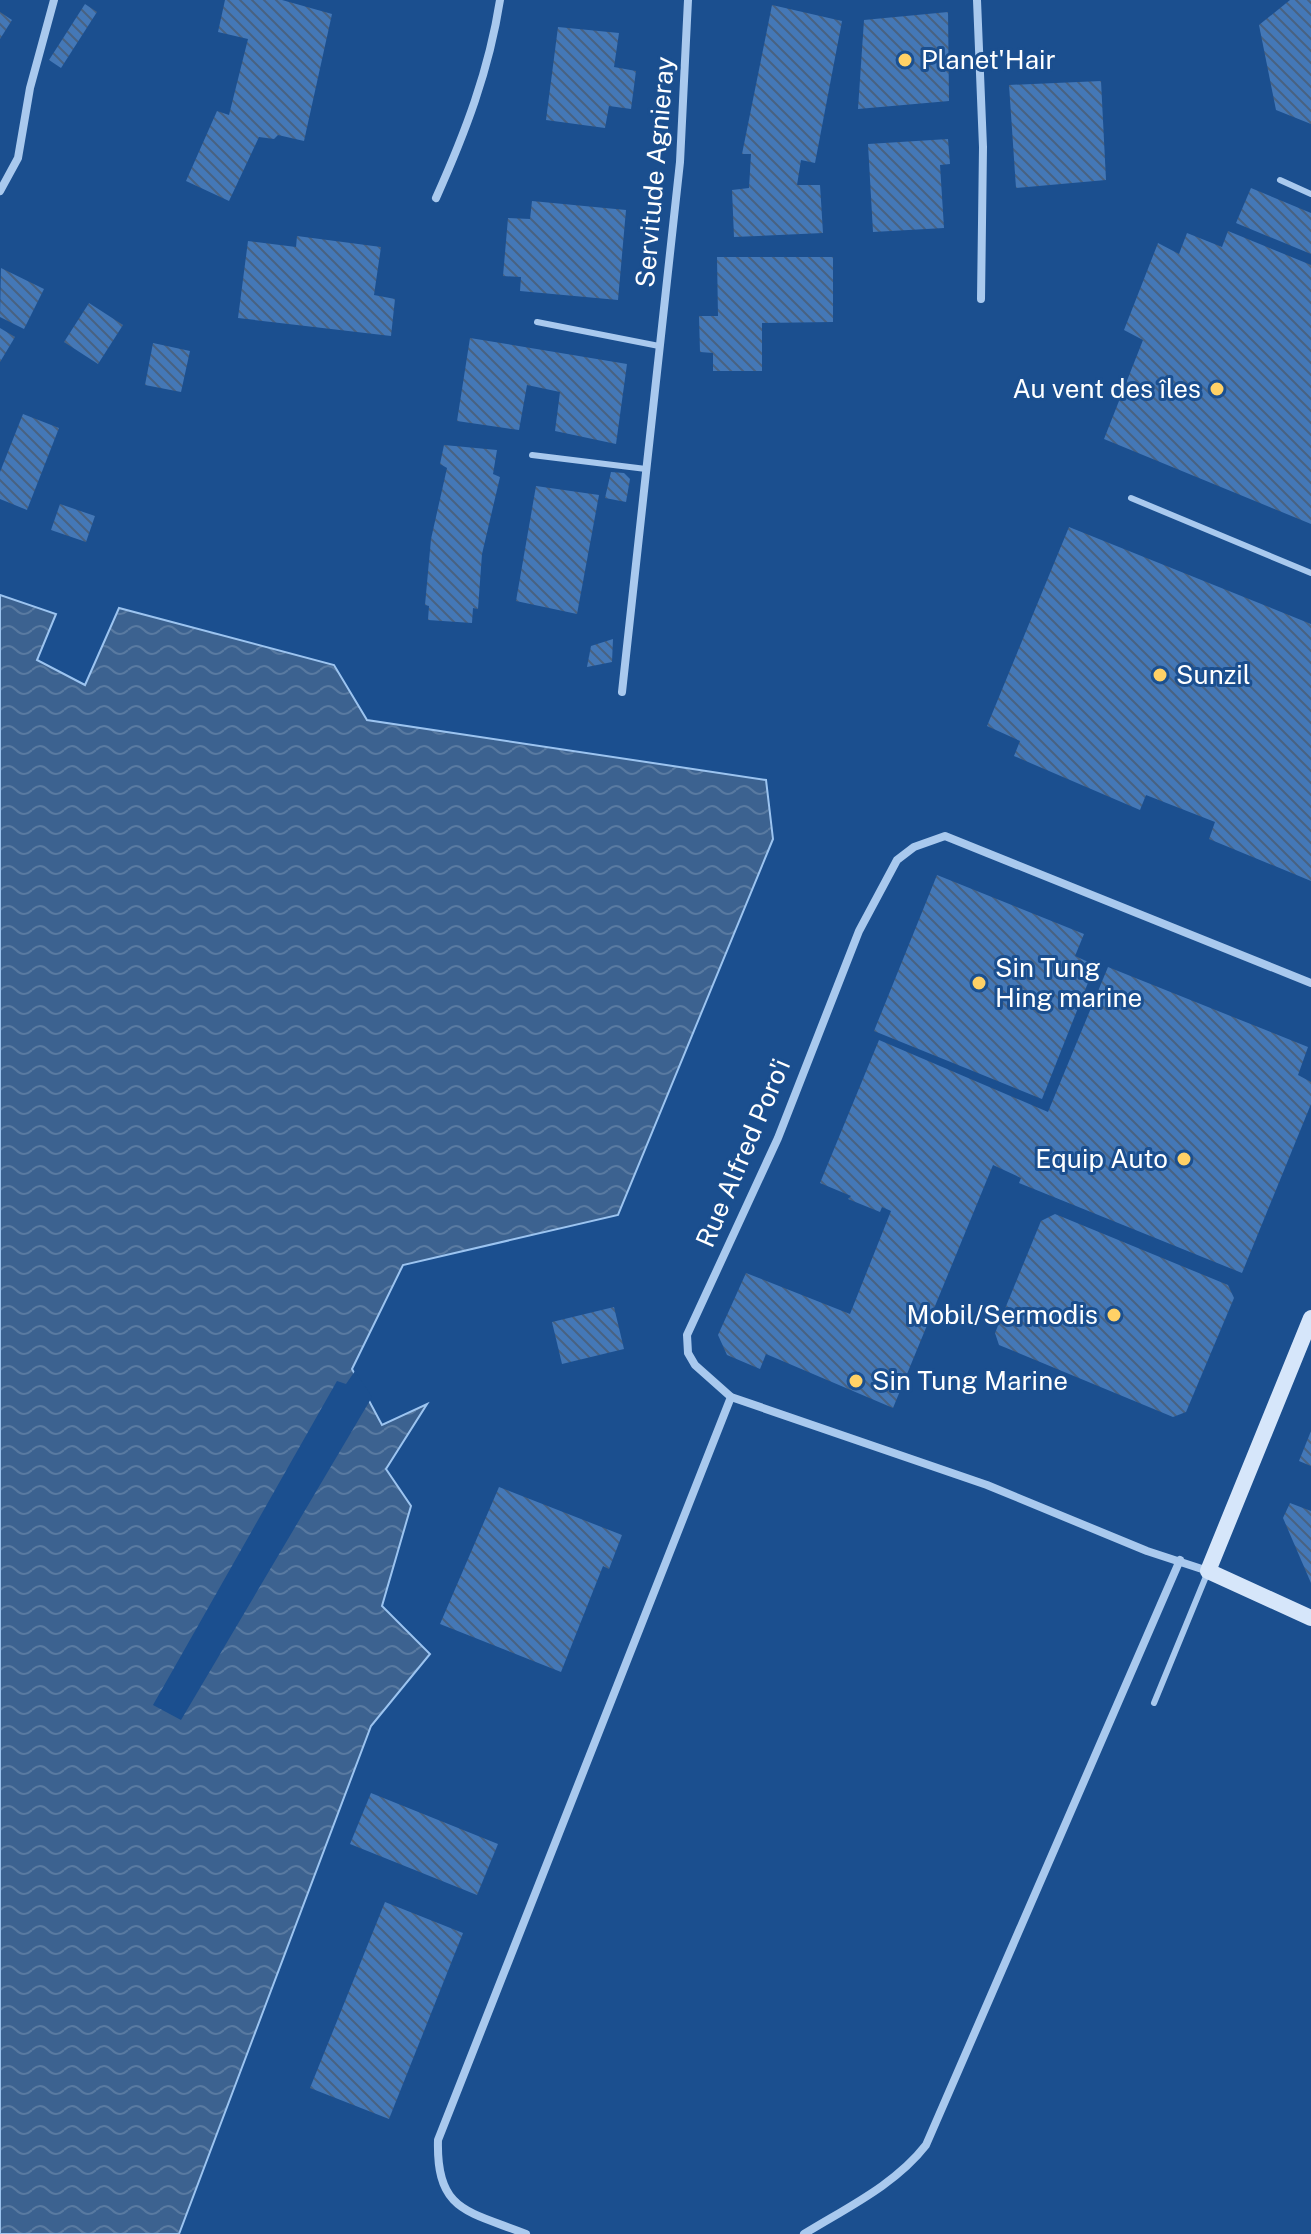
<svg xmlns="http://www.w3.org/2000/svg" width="1311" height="2234" font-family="'Public Sans',sans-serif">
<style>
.water{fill:url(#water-waves);stroke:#9cc4f0;stroke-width:2}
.pier{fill:#1b4f8f}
.building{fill:url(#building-back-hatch)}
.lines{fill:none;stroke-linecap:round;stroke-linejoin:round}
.lane{stroke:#a9c9ee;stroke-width:6}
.street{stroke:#a9c9ee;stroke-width:8}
.secondary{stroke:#d6e6fa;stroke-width:16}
.poi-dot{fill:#ffd166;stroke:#1b4f8f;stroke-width:3}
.labels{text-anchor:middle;stroke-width:6;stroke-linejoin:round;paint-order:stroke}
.poi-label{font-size:26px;fill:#fff;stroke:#1b4f8f;text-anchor:start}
.street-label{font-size:26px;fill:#fff;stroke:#1b4f8f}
</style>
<defs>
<pattern id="water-waves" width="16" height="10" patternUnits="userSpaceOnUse" patternTransform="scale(2)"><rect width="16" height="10" fill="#3c6290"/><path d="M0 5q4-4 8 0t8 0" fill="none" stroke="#597aa1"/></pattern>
<pattern id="building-back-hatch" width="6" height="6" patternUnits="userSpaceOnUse" patternTransform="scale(2)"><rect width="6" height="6" fill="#4478b7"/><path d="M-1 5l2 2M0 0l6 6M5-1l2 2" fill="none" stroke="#486282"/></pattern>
</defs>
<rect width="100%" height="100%" fill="#1b4f8f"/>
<path class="water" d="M0 595 56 614 37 660 85 685 119 608 334 665 367 720 766 780 773 839 618 1215 403 1265 352 1369 382 1425 427 1404 386 1469 411 1506 382 1606 430 1654 371 1726 179 2234H0Z"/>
<path class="pier" d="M355 1371 372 1397 181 1720 153 1705 337 1381 346 1384Z"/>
<g class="building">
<path d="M225 0H282L332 14 304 141 278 135 274 139 259 137 229 201 186 181 217 111 229 115 248 39 218 32Z"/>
<path d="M1290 0H1311V124L1276 110 1259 25Z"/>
<path d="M85 4 97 12 61 68 49 60Z"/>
<path d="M772 5 842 21 815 163 801 160 797 185H820L823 233 734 237 732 190 749 188 751 154H742Z"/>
<path d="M0 12 12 20 0 39Z"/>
<path d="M948 12 949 101 858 109 864 20Z"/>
<path d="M558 27 619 33 614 67 636 71 631 109 609 106 605 128 546 120Z"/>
<path d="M1101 81 1106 180 1016 188 1009 85Z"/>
<path d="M948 139 950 164 940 165 944 228 873 232 868 144Z"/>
<path d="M1251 188 1311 213V254L1236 223Z"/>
<path d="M532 201 626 210 618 300 520 291 521 277 503 276 508 218 530 219Z"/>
<path d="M1228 231 1311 265V524L1104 439 1143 340 1124 330 1158 243 1179 254 1187 233 1222 247Z"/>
<path d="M297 236 381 247 374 295 395 299 391 336 238 318 248 241 296 247Z"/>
<path d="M717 257H833V322L762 323V371H713V353L700 352 699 316H718Z"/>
<path d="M1 268 44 289 24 329 0 317Z"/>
<path d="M89 303 123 325 98 364 64 342Z"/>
<path d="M0 328 15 337 0 362Z"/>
<path d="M470 338 627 364 616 444 555 431 560 392 527 385 519 430 457 421Z"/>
<path d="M153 343 190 351 181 392 145 385Z"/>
<path d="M23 414 59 428 27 510 0 499V472Z"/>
<path d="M444 445 497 450 493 474 500 477 482 554 478 609 473 608 472 623 428 620 429 606 425 605 431 539 447 468 440 464Z"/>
<path d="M611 472 624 473 630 479 626 502 605 498Z"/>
<path d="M536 486 599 495 577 614 516 601Z"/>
<path d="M60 504 95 516 86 542 51 530Z"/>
<path d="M1069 527 1311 624V881L1209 839 1215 822 1146 795 1140 810 1014 756 1020 741 987 726Z"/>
<path d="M613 639 612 662 587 667 591 646Z"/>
<path d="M937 875 1084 934 1075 956 1095 965 1042 1099 874 1031Z"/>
<path d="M1108 967 1308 1047 1298 1075 1311 1082V1104L1242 1273 1019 1183 1021 1178 993 1165 893 1408 766 1354 760 1369 727 1355 718 1335 746 1273 850 1314 891 1211 882 1207 880 1212 848 1199 851 1196 820 1183 879 1040 1048 1112Z"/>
<path d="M1055 1214 1228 1285 1234 1298 1186 1412 1173 1417 999 1345 995 1333 1041 1221Z"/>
<path d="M614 1307 624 1349 562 1364 552 1322Z"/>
<path d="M1311 1431V1466L1299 1461Z"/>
<path d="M499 1487 622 1535 609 1569 603 1566 561 1672 440 1624Z"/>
<path d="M1290 1503 1311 1511V1583L1283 1518Z"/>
<path d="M371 1793 498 1844 477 1895 350 1844Z"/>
<path d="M385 1902 463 1933 389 2119 310 2088Z"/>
</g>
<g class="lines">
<g class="lane">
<path d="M1280 180 1311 194"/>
<path d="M537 322 659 346"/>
<path d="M532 455 646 469"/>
<path d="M1131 498 1311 573"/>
<path d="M1154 1703 1207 1574"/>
</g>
<g class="street">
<path d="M977 0 983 147 981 299"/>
<path d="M0 191 18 158 30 88 54 0"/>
<path d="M436 198C465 133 489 71 500 0"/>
<path d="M622 692 680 162 688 0"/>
<path d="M1208 1571 1147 1551 987 1485 731 1397 695 1365 688 1353 687 1335 778 1138 859 931 897 860 914 847 945 836 1311 983"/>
<path d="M526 2234C468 2211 436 2212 438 2140L731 1397"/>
<path d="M804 2234C846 2208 895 2185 926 2145L1180 1560"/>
</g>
<path class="secondary" d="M1311 1318 1208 1571 1311 1618"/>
</g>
<g class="poi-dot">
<circle cx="905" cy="60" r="8"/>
<circle cx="1217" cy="389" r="8"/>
<circle cx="1160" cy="675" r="8"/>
<circle cx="979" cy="983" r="8"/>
<circle cx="1184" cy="1159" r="8"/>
<circle cx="1114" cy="1315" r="8"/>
<circle cx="856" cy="1381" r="8"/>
</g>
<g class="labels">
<g class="poi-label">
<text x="921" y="69">Planet'Hair</text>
<text x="1201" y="398" text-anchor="end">Au vent des îles</text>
<text x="1176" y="684">Sunzil</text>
<text x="995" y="977">Sin Tung<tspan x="995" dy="30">Hing marine</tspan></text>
<text x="1168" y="1168" text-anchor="end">Equip Auto</text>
<text x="1098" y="1324" text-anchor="end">Mobil/Sermodis</text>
<text x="872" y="1390">Sin Tung Marine</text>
</g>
<g class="street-label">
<text transform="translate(655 172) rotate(-85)" y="9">Servitude Agnieray</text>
<text transform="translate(743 1153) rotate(-67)" y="9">Rue Alfred Poro'i</text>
</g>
</g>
</svg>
